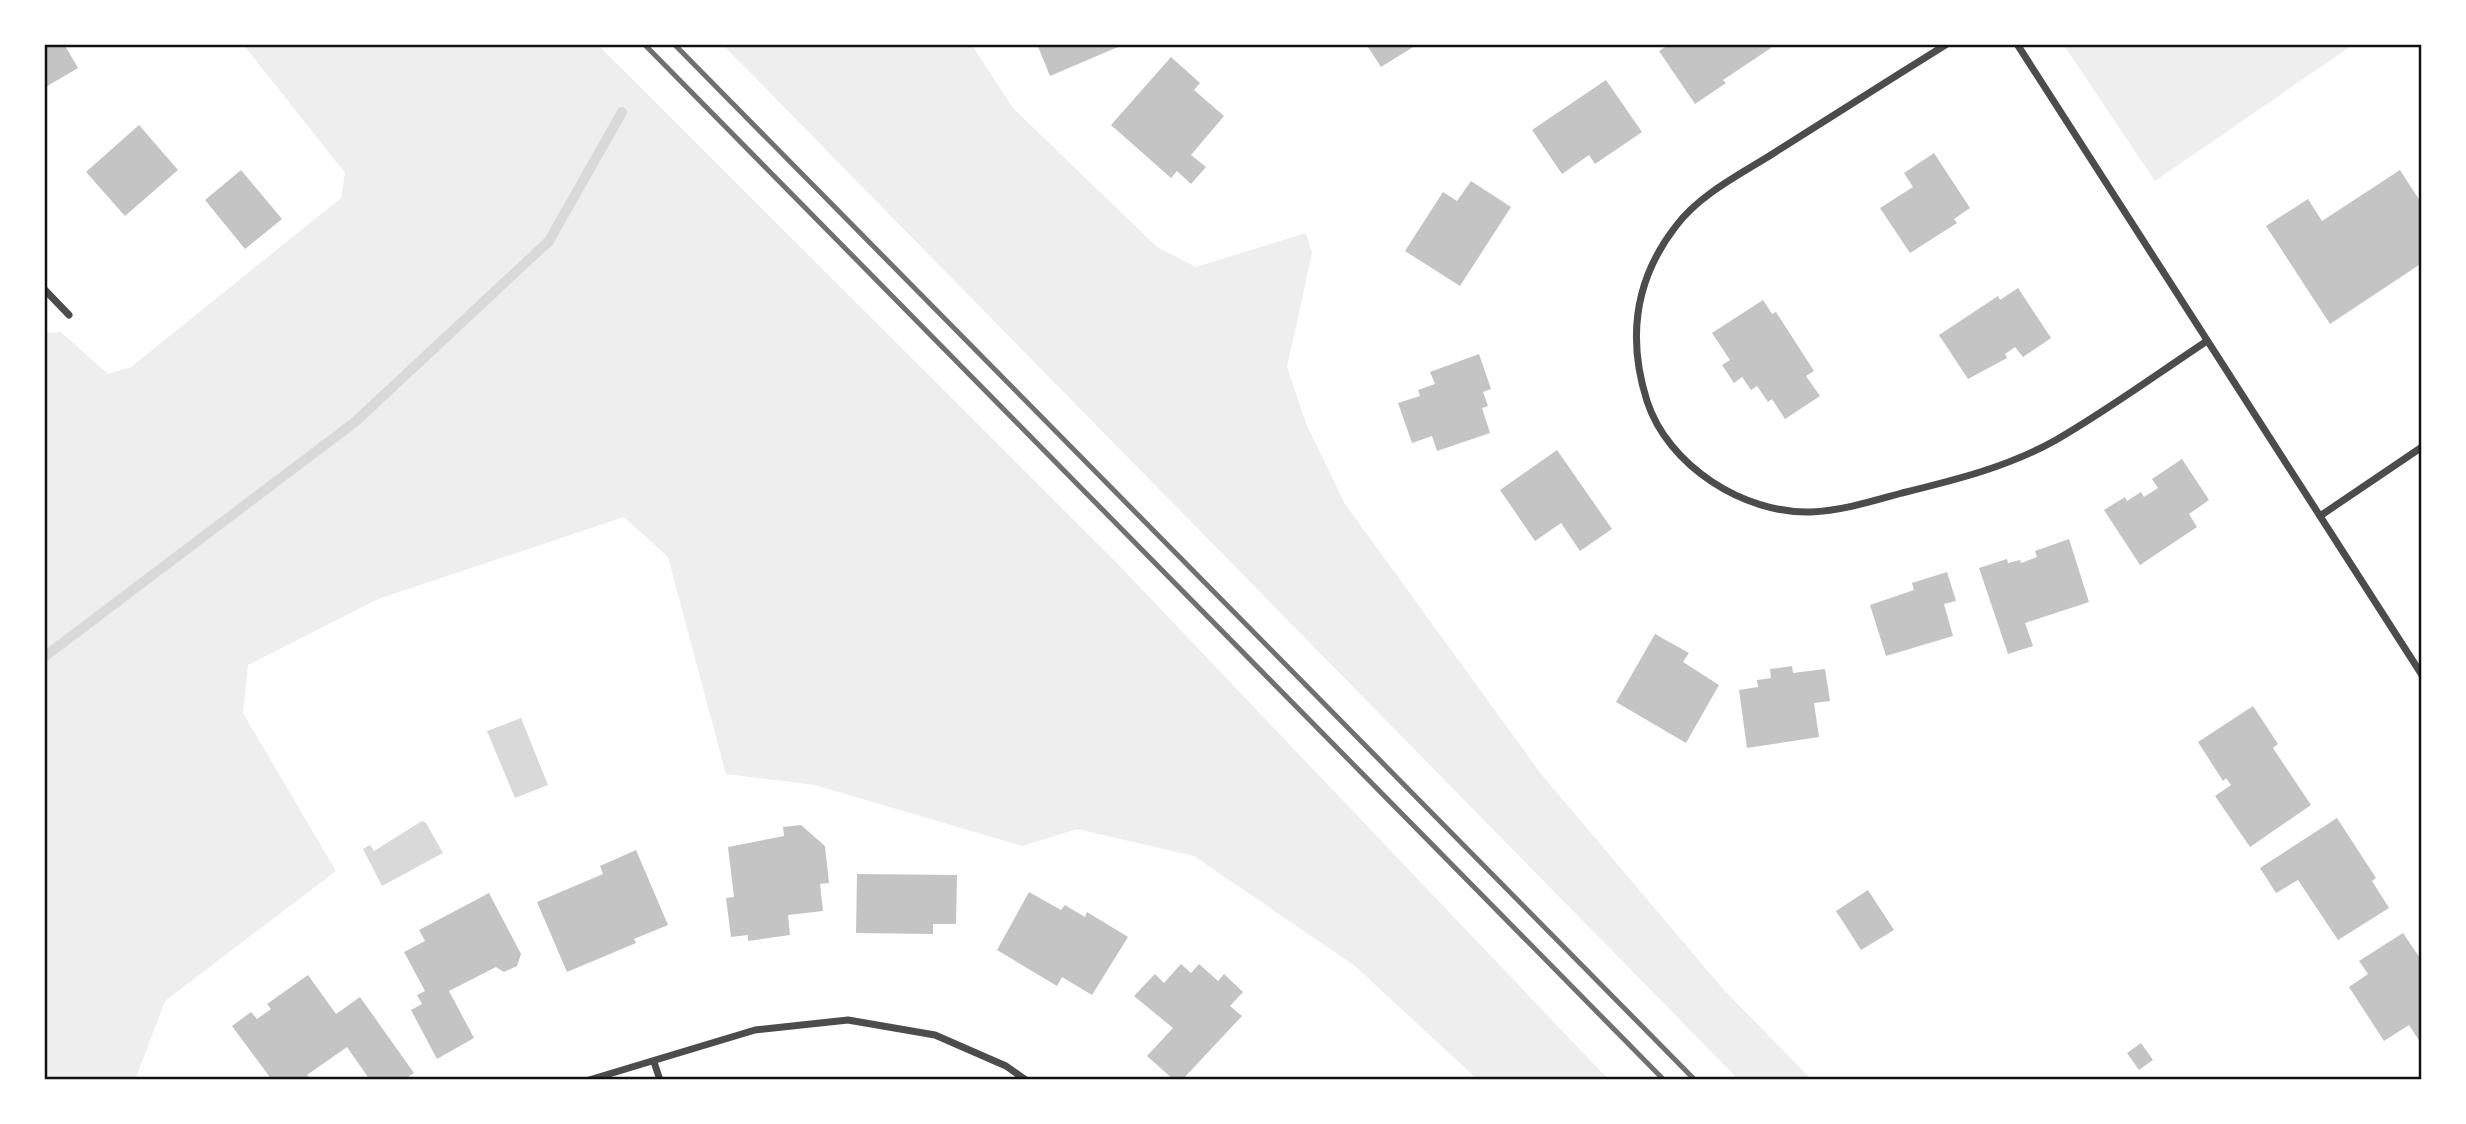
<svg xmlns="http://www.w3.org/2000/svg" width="2466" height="1124" font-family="Commissioner,sans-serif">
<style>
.green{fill:#eee}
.water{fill:#d9d9d9}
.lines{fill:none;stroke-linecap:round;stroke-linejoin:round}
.stream{stroke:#d9d9d9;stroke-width:10}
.building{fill:#c4c4c4}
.minor{stroke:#4c4c4c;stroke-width:7}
.rail{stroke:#707070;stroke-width:5}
.neatline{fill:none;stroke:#111;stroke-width:2.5}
</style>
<rect width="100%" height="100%" fill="#fff"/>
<g class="green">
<path d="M243 44H597L1113 559 1609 1080H1478L1355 966 1194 856 1077 829 1022 846 815 785 726 774 668 557 624 517 378 599 248 665 243 713 336 871 165 1001 135 1080H44V333L61 332 108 374 131 367 341 198 345 173Z"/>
<path d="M722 44H971L1013 108 1157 247 1196 267 1306 233 1312 253 1287 367 1307 426 1345 504 1541 774 1723 989 1812 1080H1739Z"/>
<path d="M2063 44H2354L2155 181Z"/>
</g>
<g class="water">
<path d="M521 718 548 785 515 798 487 731Z"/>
<path d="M422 821 426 823 443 853 382 886 363 849 370 845 374 851Z"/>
</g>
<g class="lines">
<path class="stream" d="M44 657 355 422 549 241 622 112"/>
</g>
<g class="building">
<path d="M44 44H64L78 68 44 88Z"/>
<path d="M1037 44H1125L1050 76Z"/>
<path d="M1366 44H1418L1381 67Z"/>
<path d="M1670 44H1768L1771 48 1723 80 1726 83 1695 104 1659 51Z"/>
<path d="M1171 57 1200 83 1194 90 1224 116 1191 155 1206 167 1191 184 1177 171 1171 178 1111 125Z"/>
<path d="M1606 80 1642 132 1595 164 1589 155 1562 174 1532 130Z"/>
<path d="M139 125 178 170 125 216 86 172Z"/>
<path d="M1934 153 1970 208 1954 219 1957 223 1910 253 1880 208 1913 187 1904 173Z"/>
<path d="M241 170 282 219 245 249 205 200Z"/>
<path d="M2400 170 2422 204V263L2330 324 2266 226 2308 199 2322 221Z"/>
<path d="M1471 181 1511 207 1460 286 1405 251 1443 192 1457 201Z"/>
<path d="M2018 288 2051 338 2023 357 2015 347 2005 354 2007 358 1968 379 1939 335 1998 296 2000 300Z"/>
<path d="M1763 300 1772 314 1776 312 1814 371 1806 376 1820 396 1785 419 1772 399 1768 402 1757 386 1751 390 1742 377 1734 383 1722 365 1730 360 1712 333Z"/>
<path d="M1479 354 1491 389 1483 392 1488 406 1482 408 1490 433 1437 451 1432 436 1412 443 1398 403 1420 396 1418 390 1435 384 1430 372Z"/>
<path d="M1557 450 1612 529 1580 551 1561 523 1535 541 1500 490Z"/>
<path d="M2182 459 2209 500 2189 514 2197 527 2140 565 2104 510 2125 497 2127 501 2141 492 2144 497 2158 488 2152 479Z"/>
<path d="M2069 539 2089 602 2025 623 2033 646 2008 654 1979 568 2007 559 2008 563 2020 560 2021 563 2037 557 2035 551Z"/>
<path d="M1947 572 1956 601 1944 604 1953 636 1886 656 1870 605 1914 590 1912 583Z"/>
<path d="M1655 634 1689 653 1683 662 1719 685 1686 743 1616 702Z"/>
<path d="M1792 666 1793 673 1825 669 1830 701 1814 703 1819 737 1747 748 1739 690 1758 687 1757 680 1771 678 1770 669Z"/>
<path d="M2253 706 2278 744 2273 748 2311 805 2250 847 2215 796 2231 785 2226 778 2223 781 2198 742Z"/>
<path d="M2337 818 2376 878 2372 881 2389 908 2338 940 2298 880 2276 893 2260 868Z"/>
<path d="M801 825 825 846 829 883 820 884 823 911 788 915 790 935 748 941V935L731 937 726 898 734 897 728 847 784 836 783 827Z"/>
<path d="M636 850 668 925 634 939 636 943 567 972 537 902 603 874 600 866Z"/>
<path d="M857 874 957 875 956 924H933V934L856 933Z"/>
<path d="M1868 890 1894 930 1861 950 1836 911Z"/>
<path d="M1029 892 1061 910 1065 905 1085 917 1087 912 1128 937 1092 995 1062 977 1057 986 997 950Z"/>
<path d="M489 893 521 954 517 966 504 972 496 967 449 991 474 1038 437 1059 411 1010 422 1004 417 995 425 991 404 952 425 941 419 930Z"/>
<path d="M2403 933 2422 961V1045L2409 1025 2384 1041 2349 987 2368 974 2359 961Z"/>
<path d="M1181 964 1191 973 1199 964 1218 981 1224 974 1243 992 1230 1006 1242 1016 1182 1080H1174L1147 1056 1173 1028 1134 996 1155 974 1164 983Z"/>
<path d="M308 975 336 1014 360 997 414 1073 403 1080H370L347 1047 307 1075 311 1080H272L232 1026 251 1012 257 1019 271 1009 267 1004Z"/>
<path d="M2141 1043 2153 1060 2139 1070 2127 1053Z"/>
</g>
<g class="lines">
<g class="minor">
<path d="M1947 44C1889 80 1831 117 1774 153 1741 174 1700 194 1676 226 1634 280 1627 338 1647 401 1668 466 1744 514 1811 512 1841 511 1873 501 1902 493 1955 480 2008 467 2056 440 2108 410 2157 374 2207 341"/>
<path d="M2017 44 2422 675"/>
<path d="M44 289 69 315"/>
<path d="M2320 516 2422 447"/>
<path d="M654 1062 660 1080"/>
<path d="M589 1080 755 1030 848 1020 935 1035 1006 1066 1026 1080"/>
</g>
<g class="rail">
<path d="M644 44 1664 1080"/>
<path d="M674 44 1695 1080"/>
</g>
</g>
<rect width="2466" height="1124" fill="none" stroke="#ffffff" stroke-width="91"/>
<rect x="46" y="46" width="2374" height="1032" class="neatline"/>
</svg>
